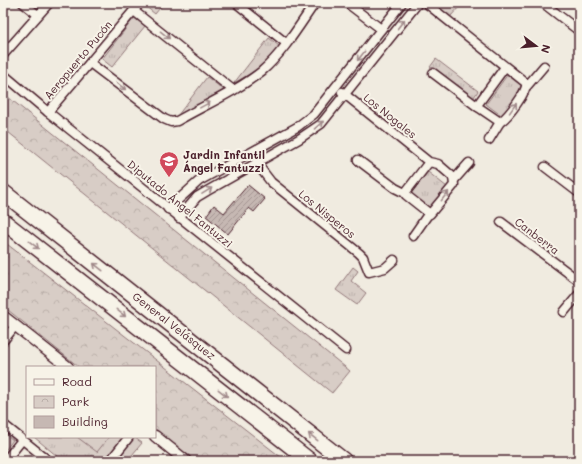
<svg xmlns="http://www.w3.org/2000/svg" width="582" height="464" font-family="Mali,sans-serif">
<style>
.grass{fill:url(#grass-tufts);stroke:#917678}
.park{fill:url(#park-crowns);stroke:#917678}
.pitch{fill:#d8cdc6;stroke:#917678}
.building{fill:url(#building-hatch);stroke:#4a1f2b}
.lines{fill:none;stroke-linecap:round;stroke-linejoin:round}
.minor-casing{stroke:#4a1f2b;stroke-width:11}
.tertiary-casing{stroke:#4a1f2b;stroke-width:13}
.motorway-casing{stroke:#4a1f2b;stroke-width:18}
.minor{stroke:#f7f3e8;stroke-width:8}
.tertiary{stroke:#f7f3e8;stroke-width:10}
.motorway{stroke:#f7f3e8;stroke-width:15}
.oneway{stroke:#a0898a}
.labels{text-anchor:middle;stroke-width:4;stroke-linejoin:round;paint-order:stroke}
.street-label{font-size:11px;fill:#4a1f2b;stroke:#f7f3e8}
.poi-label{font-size:11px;font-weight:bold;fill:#4a1f2b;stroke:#f7f3e8;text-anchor:start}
</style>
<defs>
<pattern id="grass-tufts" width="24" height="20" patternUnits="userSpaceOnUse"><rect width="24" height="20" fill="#d8cdc6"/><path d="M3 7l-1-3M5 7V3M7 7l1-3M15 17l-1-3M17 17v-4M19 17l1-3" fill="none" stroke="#bbb0aa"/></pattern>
<pattern id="park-crowns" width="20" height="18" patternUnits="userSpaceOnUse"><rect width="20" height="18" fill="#d8cdc6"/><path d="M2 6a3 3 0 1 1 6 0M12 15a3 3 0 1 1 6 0" fill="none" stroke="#bbb0aa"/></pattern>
<pattern id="building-hatch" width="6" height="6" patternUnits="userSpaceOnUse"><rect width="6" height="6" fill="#c6b8b3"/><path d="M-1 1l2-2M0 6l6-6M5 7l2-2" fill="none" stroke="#a39592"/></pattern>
</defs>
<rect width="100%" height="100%" fill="#f0ebe0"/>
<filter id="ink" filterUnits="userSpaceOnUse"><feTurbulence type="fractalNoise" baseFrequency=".025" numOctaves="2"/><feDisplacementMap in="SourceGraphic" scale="8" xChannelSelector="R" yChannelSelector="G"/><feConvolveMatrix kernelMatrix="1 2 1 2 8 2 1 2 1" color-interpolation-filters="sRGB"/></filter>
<g filter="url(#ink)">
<g class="grass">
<path d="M148 3H164L155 14 145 6Z"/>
<path d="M434 3H456L460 6 450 17Z"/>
<path d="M134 18 145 26 112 67 102 59Z"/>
<path d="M269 38 279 46 262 67 234 83Z"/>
<path d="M436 59 478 91 472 100 430 67Z"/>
<path d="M508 74 524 86 502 116 486 104Z"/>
<path d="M207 77 224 90 178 115Z"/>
<path d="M428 172 447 187 429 210 410 195Z"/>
<path d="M353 267 358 271 351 281 366 293 357 305 336 290Z"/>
<path d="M34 437H134L142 443 127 461H63Z"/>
</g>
<g class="park">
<path d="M3 93 350 371 332 393 3 128Z"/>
<path d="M3 241 286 461H194L190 458 155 429V367H79L3 306Z"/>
<path d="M3 432 13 440 3 453Z"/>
</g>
<path class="pitch" d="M77 437H109L97 452Z"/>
<path class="building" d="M248 185 265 199 254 212 249 208 228 234 206 216 214 205 224 213Z"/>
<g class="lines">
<defs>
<g id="minor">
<path d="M23 3 38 15"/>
<path d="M236 3 286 43"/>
<path d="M347 3 381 29"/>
<path d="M426 3 526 83C528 91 508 117 500 122L478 107V104L505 67"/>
<path d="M543 3 579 31"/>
<path d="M134 11 233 90"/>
<path d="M3 55 49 3"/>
<path d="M90 63 164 119 171 122 177 121C205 105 237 91 262 71 283 53 299 26 315 3"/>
<path d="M433 73 478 107"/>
<path d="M3 74 48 112 346 350"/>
<path d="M527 86 544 66"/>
<path d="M342 92 429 162 438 164 453 177 454 185 430 214 406 195 405 193 429 162"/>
<path d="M48 112 140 3"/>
<path d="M489 140 500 122"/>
<path d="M253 152 261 169 271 182 359 253 363 257 369 272 385 268 394 260"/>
<path d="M358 160 395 188 405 193"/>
<path d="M545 167 579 193"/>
<path d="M454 180 469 163"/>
<path d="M168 209 199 181 297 127 314 114 402 3"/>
<path d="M179 218 197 197 207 191 299 139 321 124 418 3"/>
<path d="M501 222 579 281"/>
<path d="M413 236 429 213"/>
<path d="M564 312 579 294"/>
<path d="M3 341 15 326"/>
<path d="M3 424 49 461"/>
<path d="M5 461 22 440"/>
<path d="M110 461 129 437"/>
</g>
<g id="tertiary">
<path d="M3 316 68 367"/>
<path d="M155 436 186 461"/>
</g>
<g id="motorway">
<path d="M3 192 344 461"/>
<path d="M3 221 310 461"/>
</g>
</defs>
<use href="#minor" class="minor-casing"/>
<use href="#tertiary" class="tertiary-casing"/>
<use href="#motorway" class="motorway-casing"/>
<use href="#minor" class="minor"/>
<use href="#tertiary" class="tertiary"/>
<use href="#motorway" class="motorway"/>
</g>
<defs><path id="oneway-shaft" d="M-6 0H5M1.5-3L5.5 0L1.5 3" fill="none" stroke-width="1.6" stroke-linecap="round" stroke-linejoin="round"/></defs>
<g class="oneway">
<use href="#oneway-shaft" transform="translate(401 24) rotate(-52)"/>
<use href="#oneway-shaft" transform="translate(165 35) rotate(39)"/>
<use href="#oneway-shaft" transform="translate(361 56) rotate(128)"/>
<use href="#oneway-shaft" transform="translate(121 86) rotate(38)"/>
<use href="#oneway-shaft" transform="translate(205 105) rotate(-29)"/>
<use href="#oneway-shaft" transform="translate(513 108) rotate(-55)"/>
<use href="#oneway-shaft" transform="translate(319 125) rotate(-41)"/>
<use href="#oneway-shaft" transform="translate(207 191) rotate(-32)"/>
<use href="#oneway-shaft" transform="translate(445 196) rotate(-52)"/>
<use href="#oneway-shaft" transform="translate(34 245) rotate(38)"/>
<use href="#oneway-shaft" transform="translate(98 267) rotate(-142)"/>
<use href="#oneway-shaft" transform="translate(121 313) rotate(38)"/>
<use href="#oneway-shaft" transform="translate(223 393) rotate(38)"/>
<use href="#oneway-shaft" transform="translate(313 437) rotate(-142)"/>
</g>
</g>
<defs>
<symbol id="school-pin" viewBox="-11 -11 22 30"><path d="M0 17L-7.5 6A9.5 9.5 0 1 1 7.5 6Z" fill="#d1495b" stroke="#f7f3e8"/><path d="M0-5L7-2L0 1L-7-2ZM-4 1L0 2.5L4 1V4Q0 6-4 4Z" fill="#fff"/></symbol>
</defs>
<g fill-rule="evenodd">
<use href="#school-pin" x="158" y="150" width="22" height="30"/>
</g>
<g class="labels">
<g class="street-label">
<text transform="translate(78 60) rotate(-50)" y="4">Aeropuerto Pucón</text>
<text transform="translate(390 116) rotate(39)" y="4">Los Nogales</text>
<text transform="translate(180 204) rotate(39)" y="4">Diputado Ángel Fantuzzi</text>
<text transform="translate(327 214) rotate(39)" y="4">Los Nisperos</text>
<text transform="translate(537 236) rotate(37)" y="4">Canberra</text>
<text transform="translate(174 326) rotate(38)" y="4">General Velásquez</text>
</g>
<g class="poi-label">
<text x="183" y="159">Jardin Infantil<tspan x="183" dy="13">Ángel Fantuzzi</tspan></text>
</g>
</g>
<rect width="582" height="464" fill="none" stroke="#f7f3e8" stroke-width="16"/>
<rect x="8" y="8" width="566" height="448" fill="none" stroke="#4a1f2b" stroke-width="1.5" filter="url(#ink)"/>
<rect x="26" y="366" width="130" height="72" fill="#f7f3e8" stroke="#b29e9c"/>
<rect x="34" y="379" width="20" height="6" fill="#f7f3e8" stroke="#b29e9c"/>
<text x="62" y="386" font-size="12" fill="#4a1f2b">Road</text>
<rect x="34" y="396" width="20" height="12" fill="url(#park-crowns)" stroke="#b29e9c"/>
<text x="62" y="406" font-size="12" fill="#4a1f2b">Park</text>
<rect x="34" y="416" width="20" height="12" fill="#c6b8b3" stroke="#b29e9c"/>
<text x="62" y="426" font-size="12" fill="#4a1f2b">Building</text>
<g transform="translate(536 46) rotate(106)" stroke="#f7f3e8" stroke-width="3" paint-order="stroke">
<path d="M0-3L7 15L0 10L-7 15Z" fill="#4a1f2b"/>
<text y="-6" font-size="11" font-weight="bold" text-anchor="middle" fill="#4a1f2b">N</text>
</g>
</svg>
